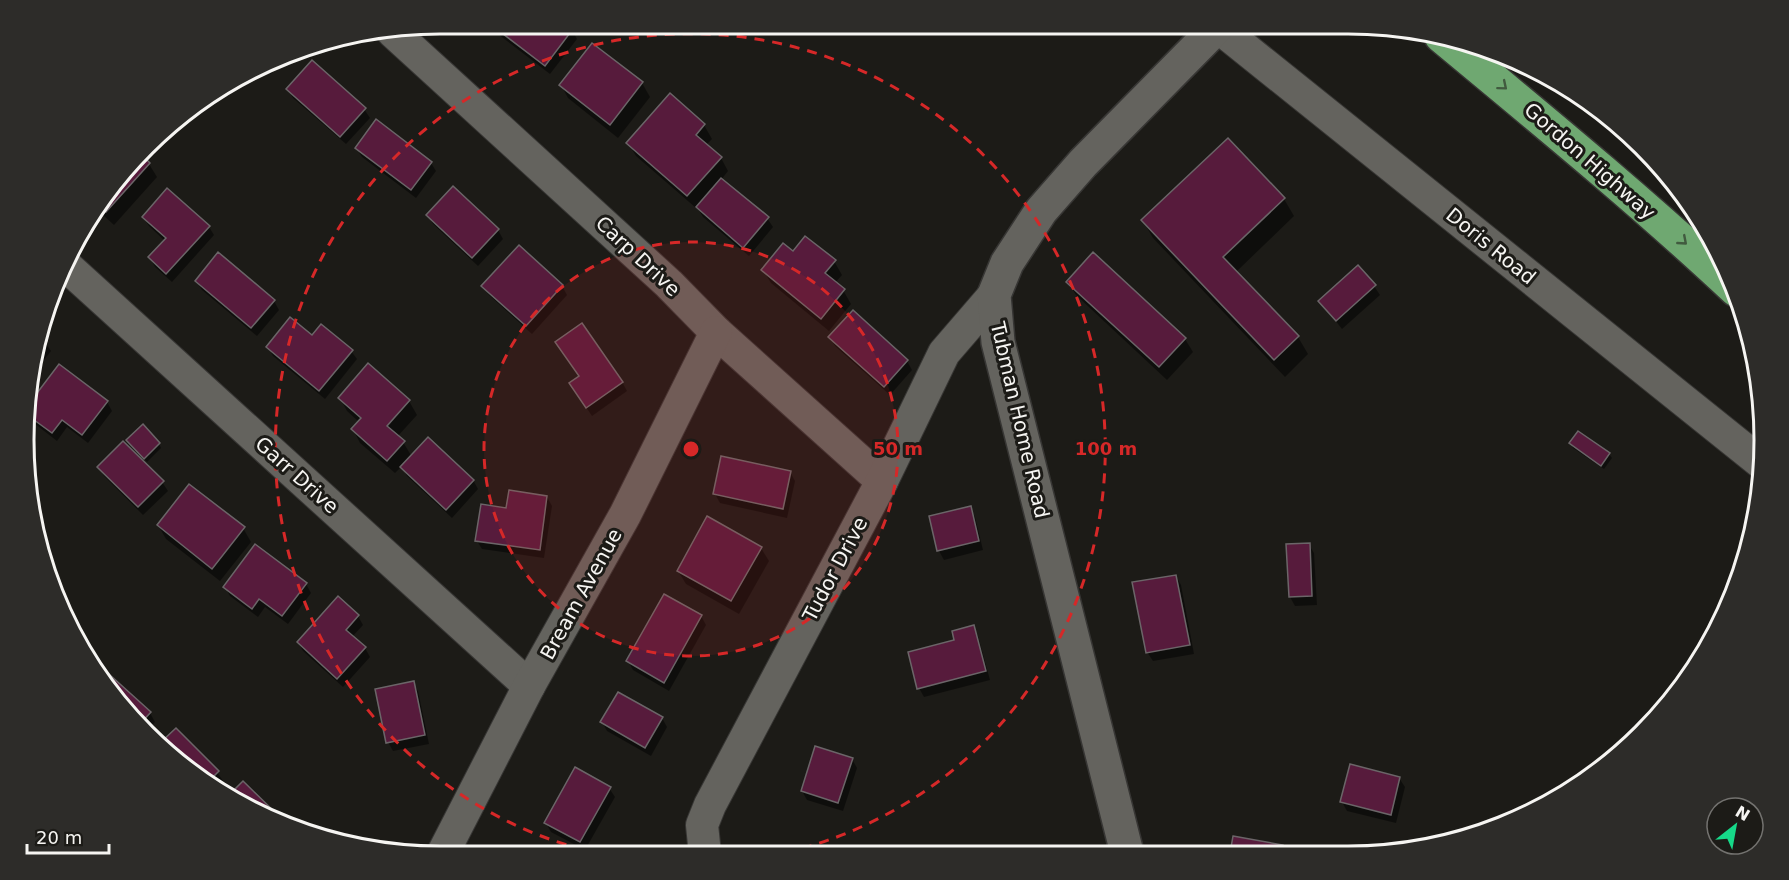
<svg xmlns="http://www.w3.org/2000/svg" width="1789" height="880" font-family="'DejaVu Sans',sans-serif">
<style>
.shadow{fill:#0007}
.building{fill:#571b3c;stroke:#6b6568;stroke-width:1.5}
.lines{fill:none;stroke-linecap:round;stroke-linejoin:round}
.street-casing{stroke:#373634;stroke-width:34}
.secondary-casing{stroke:#373634;stroke-width:36}
.highway-casing{stroke:#373634;stroke-width:36}
.street{stroke:#64635e;stroke-width:32}
.secondary{stroke:#64635e;stroke-width:33}
.highway{stroke:#6fa871;stroke-width:33}
.oneway{stroke:#415a3f}
.ring{fill:none;stroke:#d62828;stroke-width:3;stroke-dasharray:10 8}
.labels{text-anchor:middle;stroke-width:6;stroke-linejoin:round;paint-order:stroke}
.street-label{font-size:20px;fill:#f6f5f2;stroke:#1c1b17}
.rim{fill:none;stroke:#f6f5f2;stroke-width:3}
.centre{fill:#d62828;stroke:#1c1b17;stroke-width:3}
.ring-label{font-size:18px;text-anchor:middle;font-weight:bold;fill:#d62828;stroke:#1c1b17;stroke-width:6;stroke-linejoin:round;paint-order:stroke}
</style>
<rect width="100%" height="100%" fill="#1c1b17"/>
<g class="shadow">
<path d="M490 24H564L572 30 577 39 550 74 494 31Z"/>
<path d="M593 45 642 83 650 97 618 138 568 98 561 85Z"/>
<path d="M281 59 271 74 264 69Z"/>
<path d="M288 89 364 109 370 118 346 144 293 98Z"/>
<path d="M670 95 704 125 712 139 706 145 721 158 728 171 721 180 767 218 773 227 749 256 703 217 697 207 696 208 636 156 628 143Z"/>
<path d="M356 148 431 163 436 171 416 198 362 157Z"/>
<path d="M142 157 149 164 157 177 114 225 103 215 97 205Z"/>
<path d="M1284 199 1294 216 1236 272 1298 337 1308 354 1285 377 1153 238 1143 221Z"/>
<path d="M428 215 498 230 503 239 478 266 433 224Z"/>
<path d="M143 217 209 227 214 235 172 282 155 267 150 258 165 241 149 226Z"/>
<path d="M519 247 562 286 567 295 532 334 489 295 483 287Z"/>
<path d="M793 253 834 261 842 275 835 283 843 290 851 304 829 331 771 283 763 270Z"/>
<path d="M219 254 274 301 279 310 257 336 202 290 196 281Z"/>
<path d="M1068 282 1185 339 1193 352 1167 380 1076 295Z"/>
<path d="M1374 286 1380 295 1342 329 1320 301Z"/>
<path d="M853 312 907 361 912 370 890 395 835 346 830 337Z"/>
<path d="M39 337 45 342 51 351 31 376 32 359Z"/>
<path d="M312 337 351 351 357 359 325 399 273 356 268 347Z"/>
<path d="M368 365 409 401 417 415 397 437 403 442 412 457 473 480 478 489 452 518 407 476 402 466 395 473 360 443 353 429 359 422 347 411 340 398Z"/>
<path d="M59 366 107 402 112 411 88 443 67 427 57 441 30 420 31 404Z"/>
<path d="M622 382 627 391 592 416 576 392Z"/>
<path d="M128 441 159 444 161 448 147 462Z"/>
<path d="M1571 444 1609 454 1612 458 1604 469 1573 448Z"/>
<path d="M98 467 162 482 168 491 143 515 104 476Z"/>
<path d="M790 472 795 481 787 518 720 503 715 494Z"/>
<path d="M547 497 552 506 544 558 482 549 477 541 507 509Z"/>
<path d="M970 508 975 517 983 550 944 560 939 551 931 517Z"/>
<path d="M158 525 243 528 251 542 220 581 166 539Z"/>
<path d="M1309 545 1314 553 1317 605 1295 606 1290 597 1287 546Z"/>
<path d="M761 548 769 561 739 614 686 584 678 571Z"/>
<path d="M1176 576 1181 585 1194 654 1153 661 1147 652Z"/>
<path d="M306 584 311 593 288 624 265 607 258 617 230 596 225 587Z"/>
<path d="M338 598 358 616 363 625 352 637 365 648 370 657 343 687 303 651 298 642Z"/>
<path d="M701 616 706 625 669 691 633 670 628 661Z"/>
<path d="M973 627 978 636 990 680 924 697 919 688Z"/>
<path d="M99 669 150 713 155 722 145 733Z"/>
<path d="M413 683 418 691 429 744 393 751 388 742Z"/>
<path d="M662 718 667 727 651 756 607 731 602 722Z"/>
<path d="M161 745 217 772 223 781 218 786Z"/>
<path d="M852 759 857 768 843 811 807 800 802 791Z"/>
<path d="M1399 778 1405 787 1396 823 1347 811 1342 802Z"/>
<path d="M609 788 615 797 585 850 551 832 546 823Z"/>
<path d="M534 849 544 855H530Z"/>
</g>
<g class="building">
<path d="M490 24H566L573 29 545 66Z"/>
<path d="M592 43 643 82 610 125 559 85Z"/>
<path d="M312 60 366 108 340 137 286 89Z"/>
<path d="M670 93 705 124 696 135 722 157 687 196 626 143Z"/>
<path d="M376 119 432 162 411 190 355 148Z"/>
<path d="M1228 138 1285 198 1223 257 1299 336 1274 360 1141 220Z"/>
<path d="M143 156 150 163 106 212 98 205Z"/>
<path d="M721 178 769 217 743 248 696 207Z"/>
<path d="M453 186 499 229 472 258 426 215Z"/>
<path d="M167 188 210 226 166 274 148 257 166 238 142 217Z"/>
<path d="M805 236 836 260 825 273 845 289 821 319 761 270 783 243 793 251Z"/>
<path d="M519 245 563 285 526 326 481 286Z"/>
<path d="M218 252 275 300 251 328 195 281Z"/>
<path d="M1093 252 1186 338 1159 367 1066 282Z"/>
<path d="M1358 265 1376 285 1336 321 1318 301Z"/>
<path d="M853 310 908 360 884 387 828 337Z"/>
<path d="M290 317 312 335 321 324 353 350 319 391 266 347Z"/>
<path d="M582 323 623 382 586 408 569 383 579 376 555 342Z"/>
<path d="M39 335 47 341 32 360V359Z"/>
<path d="M368 363 410 400 387 426 405 441 387 461 351 429 361 418 338 398Z"/>
<path d="M59 364 108 401 82 435 62 420 52 433 30 417 31 401Z"/>
<path d="M143 424 160 443 144 459 126 440Z"/>
<path d="M1578 431 1610 453 1601 466 1569 443Z"/>
<path d="M428 437 474 480 446 510 400 467Z"/>
<path d="M123 441 164 481 138 507 97 467Z"/>
<path d="M721 456 791 471 783 509 713 494Z"/>
<path d="M189 484 245 527 212 569 157 525Z"/>
<path d="M509 490 547 496 540 550 475 541 481 504 506 508Z"/>
<path d="M971 506 979 541 937 551 929 516Z"/>
<path d="M707 516 762 547 731 601 677 571Z"/>
<path d="M1310 543 1312 596 1289 597 1286 544Z"/>
<path d="M255 544 307 583 282 616 259 599 252 609 223 587Z"/>
<path d="M1176 575 1190 645 1146 653 1132 582Z"/>
<path d="M664 594 702 615 664 683 626 661Z"/>
<path d="M338 596 359 615 346 630 366 647 337 679 297 642Z"/>
<path d="M974 625 986 671 917 689 908 652 954 640 952 631Z"/>
<path d="M100 666 151 712 139 725 98 668Z"/>
<path d="M414 681 425 735 386 743 375 689Z"/>
<path d="M618 692 663 717 645 748 600 722Z"/>
<path d="M176 728 219 771 210 780 159 744Z"/>
<path d="M815 746 853 758 838 803 801 791Z"/>
<path d="M1350 764 1400 777 1391 815 1340 802Z"/>
<path d="M575 767 611 787 580 842 544 823Z"/>
<path d="M243 781 285 822 283 823 256 813 230 794Z"/>
<path d="M1233 836 1283 845 1281 853H1230Z"/>
<path d="M1026 847 1027 853 1008 854 1007 850Z"/>
</g>
<g class="lines">
<defs>
<g id="street">
<path d="M1217 26 1764 465"/>
<path d="M393 32 669 284 716 332 882 481"/>
<path d="M64 264 529 686"/>
<path d="M705 854 702 825 710 805 882 481 944 353 994 295"/>
<path d="M442 855 529 686 625 515 716 332"/>
</g>
<path id="secondary" d="M1127 853 998 342 994 295 1007 263 1041 211 1083 163 1219 25"/>
<path id="highway" d="M1441 36C1541 119 1641 201 1736 290"/>
</defs>
<use href="#street" class="street-casing"/>
<use href="#secondary" class="secondary-casing"/>
<use href="#highway" class="highway-casing"/>
<use href="#street" class="street"/>
<use href="#secondary" class="secondary"/>
<use href="#highway" class="highway"/>
</g>
<defs><path id="oneway-chevron" d="M-2-3.5L2.5 0L-2 3.5" fill="none" stroke-width="1.6" stroke-linecap="round" stroke-linejoin="round" transform="scale(1.5)"/></defs>
<g class="oneway">
<use href="#oneway-chevron" transform="translate(1503 86) rotate(40)"/>
<use href="#oneway-chevron" transform="translate(1683 241) rotate(41)"/>
</g>
<circle cx="691" cy="449" r="207" fill="#d62828" fill-opacity=".12"/>
<g class="ring">
<circle cx="691" cy="449" r="207"/>
<path d="M601 854A415 415 0 1 1 784 853"/>
</g>
<g class="labels">
<g class="street-label">
<text transform="translate(1590 161) rotate(41)" y="7">Gordon Highway</text>
<text transform="translate(1491 246) rotate(39)" y="7">Doris Road</text>
<text transform="translate(638 256) rotate(43)" y="7">Carp Drive</text>
<text transform="translate(1020 420) rotate(77)" y="7">Tubman Home Road</text>
<text transform="translate(297 475) rotate(42)" y="7">Garr Drive</text>
<text transform="translate(835 569) rotate(-62)" y="7">Tudor Drive</text>
<text transform="translate(581 594) rotate(-61)" y="7">Bream Avenue</text>
</g>
</g>
<path d="M0 0H1789V880H0ZM440 34H1348A406 406 0 0 1 1754 440V440A406 406 0 0 1 1348 846H440A406 406 0 0 1 34 440V440A406 406 0 0 1 440 34Z" fill="#2d2c29" fill-rule="evenodd"/>
<path class="rim" d="M440 34H1348A406 406 0 0 1 1754 440V440A406 406 0 0 1 1348 846H440A406 406 0 0 1 34 440V440A406 406 0 0 1 440 34Z"/>
<circle cx="691" cy="449" r="9" class="centre"/>
<g class="ring-label">
<text x="898" y="455">50 m</text>
<text x="1106" y="455">100 m</text>
</g>
<g transform="translate(1735 826) rotate(31)"><circle r="28" fill="#1c1b17" stroke="#73726f" stroke-width="1.5"/>
<path d="M0-4.5L10 22L0 15L-10 22Z" fill="#16d989"/>
<text y="-9" font-size="16" font-weight="bold" text-anchor="middle" fill="#f6f5f2">N</text>
</g>
<path d="M27 844v9h82v-9" fill="none" stroke="#f6f5f2" stroke-width="3"/>
<text x="36" y="844" font-size="18" fill="#f6f5f2" stroke="#1c1b17" stroke-width="4.5" paint-order="stroke">20 m</text>
</svg>
